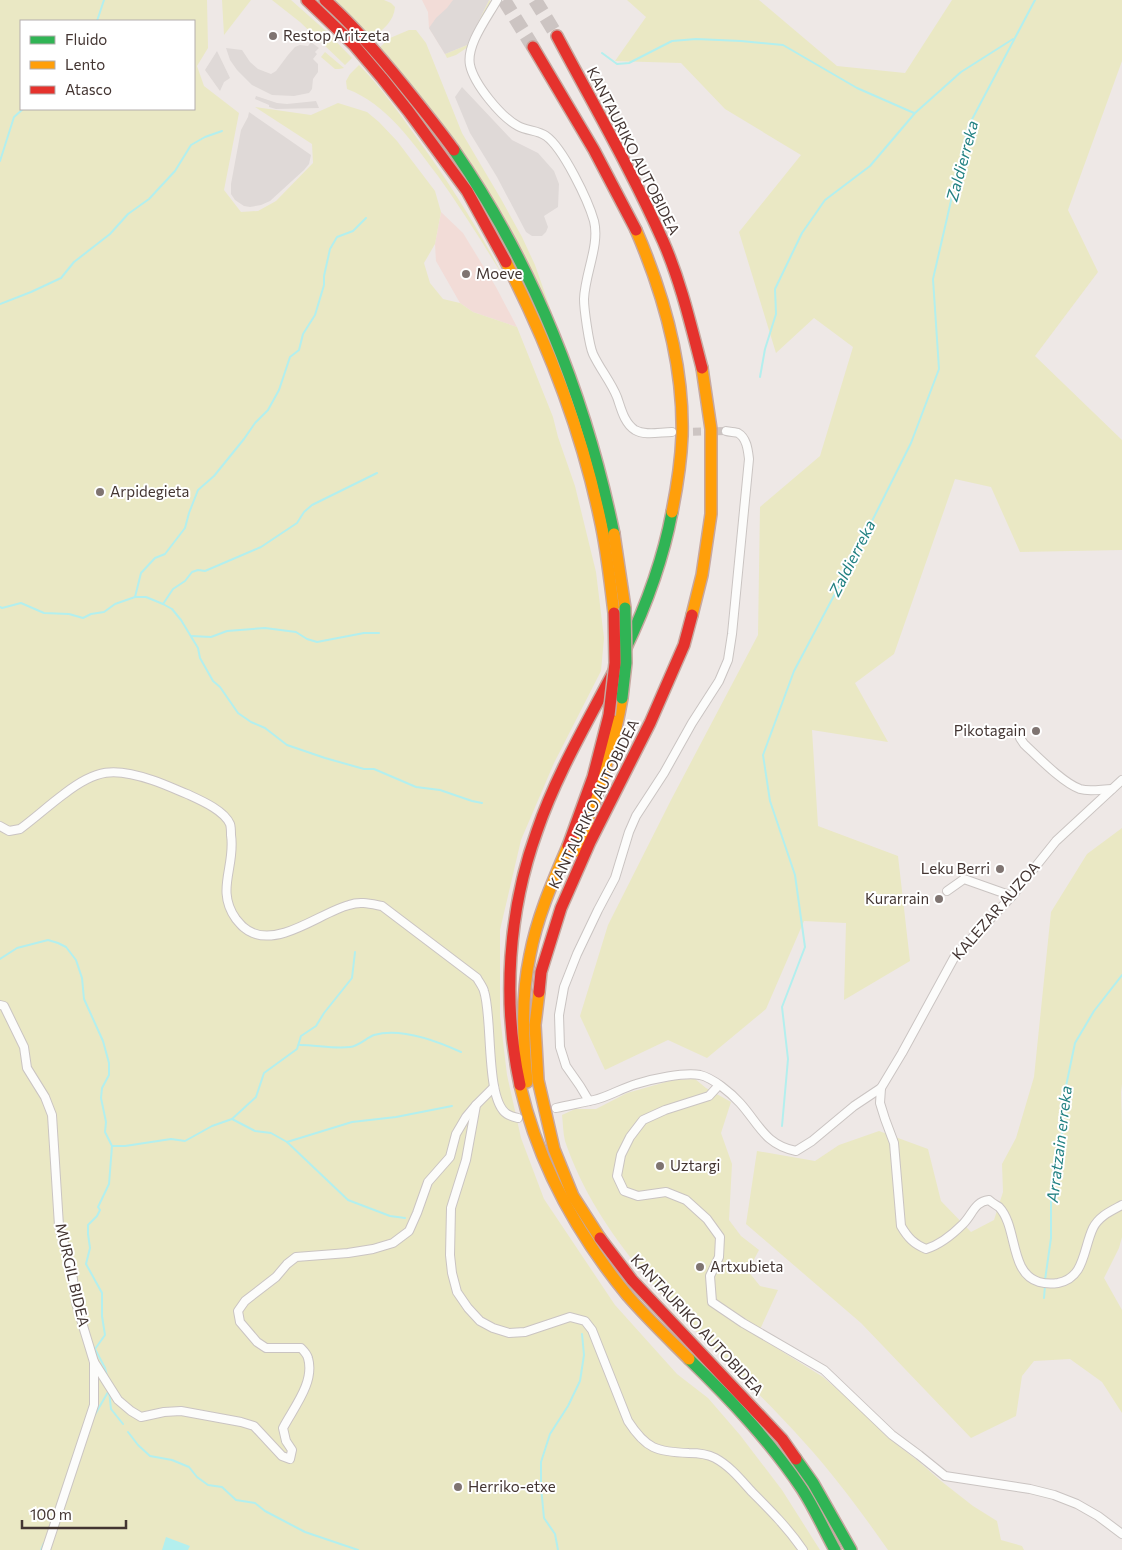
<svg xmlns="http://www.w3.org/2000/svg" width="1122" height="1550" font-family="Commissioner,sans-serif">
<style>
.commercial{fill:#f2dcd7}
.green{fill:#eae8c4;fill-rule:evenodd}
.parking{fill:#dfd9d7}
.water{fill:#b3efee}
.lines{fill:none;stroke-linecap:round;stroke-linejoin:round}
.stream{stroke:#b3efee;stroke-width:2}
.street-tunnel{stroke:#ccc4c2;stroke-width:8;stroke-dasharray:8 4;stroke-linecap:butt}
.highway-tunnel{stroke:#ccc4c2;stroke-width:14;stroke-dasharray:14 7;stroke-linecap:butt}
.street-casing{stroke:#cac4c2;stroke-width:10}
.fast-casing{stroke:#c7a8a0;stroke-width:14}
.slow-casing{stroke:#c7a8a0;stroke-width:14}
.jam-casing{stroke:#c7a8a0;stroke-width:14}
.street{stroke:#fcfcfb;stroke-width:8}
.fast{stroke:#30b455;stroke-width:11}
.slow{stroke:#ff9f0a;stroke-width:11}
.jam{stroke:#e5322d;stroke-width:11}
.fast-bridge-casing{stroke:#c7a8a0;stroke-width:14;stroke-linecap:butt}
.jam-bridge-casing{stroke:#c7a8a0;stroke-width:14;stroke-linecap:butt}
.fast-bridge{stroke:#30b455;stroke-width:11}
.jam-bridge{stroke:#e5322d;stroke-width:11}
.poi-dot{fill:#7f7471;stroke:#fff;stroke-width:2}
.labels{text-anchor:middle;stroke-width:4;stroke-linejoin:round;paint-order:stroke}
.poi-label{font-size:15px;fill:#433532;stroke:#fff;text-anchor:start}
.street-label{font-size:15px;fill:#433532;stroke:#fff}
.water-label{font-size:16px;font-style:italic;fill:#228182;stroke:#fff}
</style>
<rect width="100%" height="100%" fill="#eee8e6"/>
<g class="commercial">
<path d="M422 0H489L445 54 429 28 428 12Z"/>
<path d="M441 212 463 233 496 287 517 327 473 312 460 303 436 261 435 244Z"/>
</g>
<g class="green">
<path d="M0 0H207L208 48 197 66 204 86 239 113 224 190 241 212 258 211 276 201 313 163 312 144 255 107 311 115 338 103 367 112 379 122 397 141 435 191 441 212 435 244 424 263 430 283 443 299 460 303 473 312 517 327 553 417 558 437 575 486 596 572 604 638 601 671 554 763 521 840 500 930V1016L507 1075 521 1138 544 1199 615 1305 677 1374 708 1398 740 1435 782 1490 820 1550H0ZM21 21H194V109H21Z"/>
<path d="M222 0H251L224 35Z"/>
<path d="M272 0H291L326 31 352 58 345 65 300 22Z"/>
<path d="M334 0H384L391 3 395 7C394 21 383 30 372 38Z"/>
<path d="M489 0 493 3 468 47 456 55 447 58 445 54 467 45Z"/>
<path d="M627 0H759L837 66 905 73 952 0H1122V61L1068 210 1098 272 1035 356 1122 440V550L1020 552 991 487 955 479 894 654 855 683 888 742 812 730 818 826 898 856 910 961 844 1000 846 923 804 921 766 1009 707 1058 668 1040 605 1070 580 1016 608 925 671 800 758 635 760 507 820 456 853 347 814 318 776 353 739 232 801 155 725 109 681 63 615 61 646 17Z"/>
<path d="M409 30H416L426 43 462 133 501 199 522 237 535 265 554 319 539 286 516 242 380 47 390 38Z"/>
<path d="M325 52 344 68 339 69H335L321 57Z"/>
<path d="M359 65C380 86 397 110 414 134 447 179 477 226 503 276 482 242 461 208 438 176 413 143 387 104 347 89L346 81 350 74Z"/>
<path d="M1122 828V1084L1121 1092 1122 1130V1237L1119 1248 1104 1278 1122 1310V1413L1102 1382 1070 1359 1034 1361 1022 1376 1016 1416 971 1438 861 1323 746 1224 757 1151 815 1161 839 1145 879 1131 928 1149 941 1201 971 1232 994 1220 1003 1192 1002 1164 1016 1138 1034 1077 1051 912 1087 854Z"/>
<path d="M695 1079 706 1088 731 1102 721 1133 732 1164 729 1220 741 1236 759 1250 748 1271 760 1286 778 1290 757 1336 823 1377 860 1409 886 1436 917 1460 941 1481 973 1506 997 1521 1001 1540 1022 1546 1024 1550H888C862 1513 835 1476 804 1442 722 1350 606 1263 565 1141 563 1133 563 1123 562 1115L575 1109H596L627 1093 673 1080Z"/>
</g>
<g class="parking">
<path d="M453 0H489L467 45 445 54 429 28 436 18 447 8Z"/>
<path d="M311 42 319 48 315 52 317 54 313 59 318 64V72L313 79 312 89 309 93 294 96 272 95 252 85 237 70 230 60 226 48 242 50 250 62 258 69 271 74 276 71 288 55 295 47 300 45 308 46Z"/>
<path d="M217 51 230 78 224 82 220 91 205 70Z"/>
<path d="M462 87 512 140 538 153 554 171 559 184 558 207 544 216 548 227 546 232 542 236H532L526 232 497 177 470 133 455 97Z"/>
<path d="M256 96 277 103 287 104 316 101 319 108 276 109 269 107V105L255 99Z"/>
<path d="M249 112 311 155 309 164 304 170 270 201 261 205 250 207 244 206 235 200 231 194V184L241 130 248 117Z"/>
</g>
<path class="water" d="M166 1537 190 1546 188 1550H162Z"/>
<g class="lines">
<g class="stream">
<path d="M97 21 104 0"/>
<path d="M602 53 617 64 629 63 672 41 696 39 741 41 783 45 857 88 914 113"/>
<path d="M0 161 14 117 23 109"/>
<path d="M0 304 31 292 61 278 74 262 110 234 128 214 149 199 175 171 191 145 205 137 222 131"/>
<path d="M760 377 765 349 776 314 775 289 802 233 825 200 870 166 915 113 961 72 1013 39"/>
<path d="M135 597 141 573 155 558 165 554 185 528 189 513 198 490 214 476 244 439 255 423 268 410 279 390 290 357 299 350 303 334 315 315 324 285V276L330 249 337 237 353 231 366 218"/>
<path d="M163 604 173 589 185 581 192 572 198 570 205 571 261 547 297 523 304 512 312 505 377 473"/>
<path d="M0 607 2 608 21 603 44 613 69 614 83 618 91 614 104 612 115 604 135 597H146L163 604 172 609 181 620 198 648 200 658 213 681 220 687 238 713 251 722 265 728 287 745 325 758 364 769H374L416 787 440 790 472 801 482 803"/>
<path d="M191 636 211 637 227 631 265 628 296 632 307 639 317 642 364 633H379"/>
<path d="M0 959 17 948 48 940 58 943 66 947 76 960 82 978 84 999 103 1041 109 1063V1075L102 1088 101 1098 106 1122 105 1132 112 1146 109 1184 98 1207 100 1210 97 1216 88 1225V1234L90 1248 86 1264 102 1293V1316L105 1335 95 1349 105 1368 107 1376"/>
<path d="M300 1045C316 1045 334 1049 350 1047 359 1046 366 1038 374 1035 401 1027 437 1041 461 1052"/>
<path d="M232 1119 255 1131 271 1133 287 1142 348 1200 390 1216 405 1218"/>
<path d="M782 1126 788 1059 782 1007 805 947 795 875 770 801 763 755 794 671 847 571 911 443 939 369 933 279 968 127 1035 0"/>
<path d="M287 1142 352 1122 396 1117 452 1106"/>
<path d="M112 1146H125L171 1139 185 1141 212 1126 232 1119 256 1097 264 1073 297 1049 301 1036 316 1026 324 1013 352 978 355 952"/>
<path d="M1045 1280 1051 1238V1183L1060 1158 1065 1091 1075 1043 1094 1011 1122 975"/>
<path d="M1044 1298 1045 1285"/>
<path d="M109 1391 111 1409 123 1424"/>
<path d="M93 1418 108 1392"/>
<path d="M128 1432 138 1445 150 1456 172 1460 189 1467 197 1477 208 1485 222 1487 236 1500 255 1503 265 1511 305 1532 358 1550"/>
<path d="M41 1550 44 1543"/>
<path d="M558 1550 555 1534 544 1518 541 1487V1462L550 1434 568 1406 580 1381 584 1355 582 1334"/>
</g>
<path class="street-tunnel" d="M681 432 726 431"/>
<g class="highway-tunnel">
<path d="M504 0 533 47"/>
<path d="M535 0 557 36"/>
</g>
<defs>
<g id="street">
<path d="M497 0C487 18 466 45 470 65 474 84 501 117 518 126 527 131 538 130 546 136 563 148 588 200 594 221 600 245 585 273 584 299 584 309 589 345 593 354 600 369 611 382 617 397 621 408 624 423 635 430 645 436 660 432 672 432"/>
<path d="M1021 734 1020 738 1024 744C1038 757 1063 783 1080 789 1090 792 1102 789 1112 789"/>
<path d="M0 826 9 831 20 829C35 818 49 805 64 794 96 769 114 767 152 780 164 784 175 789 187 794 200 800 224 810 230 824 231 827 231 831 231 835 236 866 215 890 236 919 241 925 245 930 253 933 282 945 322 912 349 905 360 901 371 904 382 906L477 978C479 982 483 987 484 991 493 1018 485 1100 507 1114 510 1116 514 1117 518 1118"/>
<path d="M947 891 964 879 1012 896"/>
<path d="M0 1005 4 1006 24 1047 27 1068 45 1097 52 1115 59 1226 72 1272 76 1303 94 1362V1405L46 1550"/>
<path d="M719 1085 709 1096 665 1110 643 1120 630 1137 621 1155 617 1176 624 1191 638 1196 666 1192 686 1200 707 1219 720 1237 719 1257 710 1276 712 1302 743 1323 824 1370 892 1435 919 1455 945 1476 1030 1489 1054 1495 1077 1504 1098 1516 1122 1534"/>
<path d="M494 1087 476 1105 466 1160 451 1208 450 1255 452 1273 457 1292 468 1308 480 1321 493 1328 509 1333 525 1332 570 1317 585 1321 592 1330 628 1421C646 1449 657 1452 689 1453 698 1453 707 1454 715 1458 730 1466 741 1480 752 1492 770 1510 788 1528 803 1550"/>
<path d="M881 1088 880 1103 885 1119 894 1143 901 1226C908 1238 914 1244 926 1249 939 1245 954 1233 963 1224 973 1214 974 1202 989 1200 992 1203 996 1205 999 1207 1018 1227 1009 1273 1039 1282 1046 1284 1051 1284 1058 1283 1085 1278 1083 1249 1093 1228 1099 1216 1111 1211 1122 1205"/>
<path d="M589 1101 580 1086 566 1066 560 1047 559 1015 564 987 577 954 598 910 615 878 629 832 636 816 664 773 692 723 719 681 728 660 732 634 749 459C748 451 747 438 738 433 736 432 729 432 726 431"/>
<path d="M556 1108C569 1105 581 1103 594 1100 608 1097 622 1088 636 1084 652 1079 684 1072 700 1075 713 1078 731 1093 740 1103 759 1124 765 1145 796 1151L812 1141 854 1106 881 1088 902 1053 955 956 1012 896 1056 841 1122 780"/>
<path d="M94 1362 118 1400 131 1411 141 1417 164 1412 181 1411 241 1422 254 1426 282 1456 290 1459 292 1450 286 1441 283 1428C294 1407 315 1382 308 1358 307 1354 304 1351 301 1348H266L257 1342 240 1322 238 1311 245 1301 276 1277 287 1264 296 1257 348 1253 373 1249 393 1243 409 1231 417 1213 428 1182 450 1157 456 1134 466 1117 476 1105"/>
</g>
<g id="fast">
<path d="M454 150C533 264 586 398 614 534"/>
<path d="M625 650C646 606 663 560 672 512"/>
<path d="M689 1359C730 1399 770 1441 802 1489 815 1509 824 1530 835 1550"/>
<path d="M796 1459 813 1483 851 1550"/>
</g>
<g id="slow">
<path d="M636 230C664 295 684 364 682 436 681 462 677 487 672 512"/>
<path d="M506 262C548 344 581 429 600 519 607 550 610 581 614 613"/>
<path d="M614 534 625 608"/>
<path d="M692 615 702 575 711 514V429L702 368"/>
<path d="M576 851C596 801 613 751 622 698"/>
<path d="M539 992 535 1025 538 1080 554 1149 573 1196 600 1238"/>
<path d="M527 1082C523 1040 521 997 530 955 537 917 553 881 568 846"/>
<path d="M520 1085C538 1163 577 1234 628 1296 647 1318 668 1338 689 1359"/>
</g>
<g id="jam">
<path d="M307 0 354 45 382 78 409 112 467 191 506 262"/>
<path d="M325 0C354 26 379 55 404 86 421 107 438 128 454 150"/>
<path d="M557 36C593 104 632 171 663 241 681 282 691 326 702 368"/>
<path d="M533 47 594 150 636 230"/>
<path d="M568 846 593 777 609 715"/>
<path d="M539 992 541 972 561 908 590 842 650 723 684 645 692 615"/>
<path d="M520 1085C502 1002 508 911 537 831 556 775 587 723 614 671"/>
<path d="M600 1238 632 1280 782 1439 796 1459"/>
</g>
</defs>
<use href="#street" class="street-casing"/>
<use href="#fast" class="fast-casing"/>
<use href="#slow" class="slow-casing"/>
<use href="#jam" class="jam-casing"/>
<use href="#street" class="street"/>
<use href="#fast" class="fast"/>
<use href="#slow" class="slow"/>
<use href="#jam" class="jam"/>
<defs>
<path id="fast-bridge" d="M622 698 626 663 625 608"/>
<path id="jam-bridge" d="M609 715 615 663 614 613"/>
</defs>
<use href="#fast-bridge" class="fast-bridge-casing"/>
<use href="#jam-bridge" class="jam-bridge-casing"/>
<use href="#fast-bridge" class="fast-bridge"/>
<use href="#jam-bridge" class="jam-bridge"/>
</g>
<g class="poi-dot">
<circle cx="273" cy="36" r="5"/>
<circle cx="466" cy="274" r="5"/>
<circle cx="100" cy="492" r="5"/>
<circle cx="1036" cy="731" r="5"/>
<circle cx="1000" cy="869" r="5"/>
<circle cx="939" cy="899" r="5"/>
<circle cx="660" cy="1166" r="5"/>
<circle cx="700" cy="1267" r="5"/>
<circle cx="458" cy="1487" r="5"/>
</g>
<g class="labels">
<g class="poi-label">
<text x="283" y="41">Restop Aritzeta</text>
<text x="476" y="279">Moeve</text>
<text x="110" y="497">Arpidegieta</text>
<text x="1026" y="736" text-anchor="end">Pikotagain</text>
<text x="990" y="874" text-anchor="end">Leku Berri</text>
<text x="929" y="904" text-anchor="end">Kurarrain</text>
<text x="670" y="1171">Uztargi</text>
<text x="710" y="1272">Artxubieta</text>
<text x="468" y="1492">Herriko-etxe</text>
</g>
<g class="street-label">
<text transform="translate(633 151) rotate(63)" y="5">KANTAURIKO AUTOBIDEA</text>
<text transform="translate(594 804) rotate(-64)" y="5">KANTAURIKO AUTOBIDEA</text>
<text transform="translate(996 911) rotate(-49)" y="5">KALEZAR AUZOA</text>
<text transform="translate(72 1275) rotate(77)" y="5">MURGIL BIDEA</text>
<text transform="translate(697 1325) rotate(47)" y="5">KANTAURIKO AUTOBIDEA</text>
</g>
<g class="water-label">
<text transform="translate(962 161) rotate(-75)" y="6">Zaldierreka</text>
<text transform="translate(852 558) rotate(-63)" y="6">Zaldierreka</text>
<text transform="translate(1059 1144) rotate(-83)" y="6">Arratzain erreka</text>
</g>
</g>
<rect x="20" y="20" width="175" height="90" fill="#ffffff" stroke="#b4aead"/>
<rect x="30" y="36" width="25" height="8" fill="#30b455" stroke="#b4aead"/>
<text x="65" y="45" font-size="15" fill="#433532">Fluido</text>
<rect x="30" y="61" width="25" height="8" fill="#ff9f0a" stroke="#b4aead"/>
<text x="65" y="70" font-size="15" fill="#433532">Lento</text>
<rect x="30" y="86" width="25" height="8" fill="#e5322d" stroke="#b4aead"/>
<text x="65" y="95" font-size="15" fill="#433532">Atasco</text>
<path d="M22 1520v8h104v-8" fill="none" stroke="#433532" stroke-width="2.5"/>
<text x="30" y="1520" font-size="15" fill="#433532" stroke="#ffffff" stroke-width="4" paint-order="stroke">100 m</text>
</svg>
